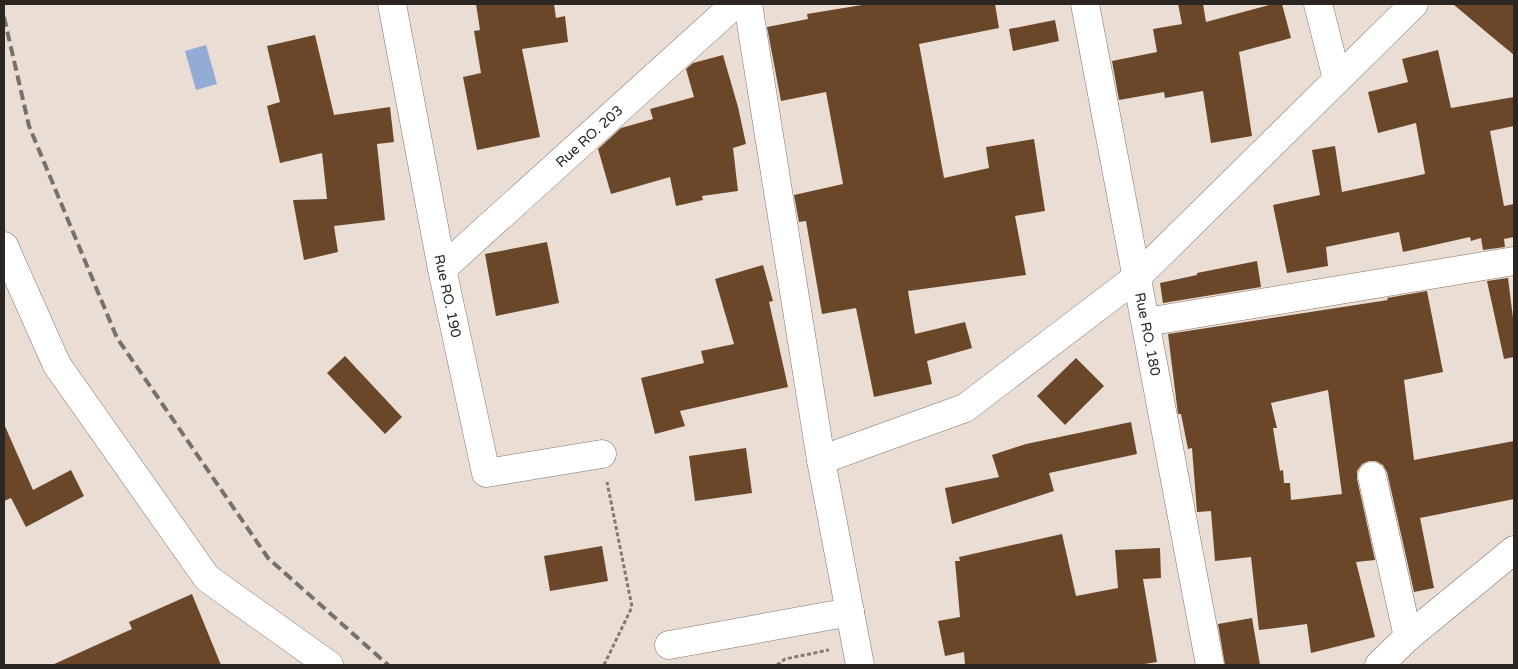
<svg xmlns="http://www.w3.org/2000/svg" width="1518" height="669" font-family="'Varela Round',sans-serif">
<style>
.water{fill:#94abd5}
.building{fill:#6b472a;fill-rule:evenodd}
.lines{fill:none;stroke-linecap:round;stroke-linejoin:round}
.minor-casing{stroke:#82766e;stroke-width:29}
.path{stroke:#817972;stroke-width:3;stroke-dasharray:4 2.5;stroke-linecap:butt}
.minor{stroke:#fff;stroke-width:28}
.rail{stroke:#78706a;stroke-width:4;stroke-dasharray:10 5;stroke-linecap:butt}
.labels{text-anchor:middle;stroke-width:5;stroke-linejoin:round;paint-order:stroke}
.street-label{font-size:14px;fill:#2b2622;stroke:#fff}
</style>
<rect width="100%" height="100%" fill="#eaddd3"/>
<path class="water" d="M206 45 217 84 196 90 185 51Z"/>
<g class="building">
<path d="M476 4H554L556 18 565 16 568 42 522 49 540 137 477 150 463 77 481 73 474 31 480 30Z"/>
<path d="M868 4H995L999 28 919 44 944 178 989 168 986 147 1034 139 1045 211 1015 216 1026 275 908 291 915 334 965 322 972 348 927 361 932 384 874 397 856 308 822 314 806 221 799 222 794 195 843 184 826 92 781 101 767 27 808 19 807 14Z"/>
<path d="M1178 4H1203L1206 22 1273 4H1282L1291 38 1239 52 1252 136 1211 143 1203 91 1165 98 1164 92 1119 100 1112 61 1157 52 1153 29 1182 24Z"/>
<path d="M1453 4H1514V55L1485 31Z"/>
<path d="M1055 20 1059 41 1013 51 1009 29Z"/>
<path d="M315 35 334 115 390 107 394 142 377 144 385 220 334 226 338 252 304 260 293 200 327 199 322 153 280 163 267 106 280 102 267 46Z"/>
<path d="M1438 50 1451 108 1514 97V126L1490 131 1504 206 1514 204V237L1504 239 1505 247 1483 250 1481 238 1471 241 1470 237 1403 252 1399 232 1326 247 1328 266 1287 273 1273 205 1320 195 1312 150 1335 146 1342 192 1425 174 1416 123 1378 133 1368 92 1408 82 1402 59Z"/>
<path d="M723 55 738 107 746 144 733 148 738 191 702 196 703 200 676 206 670 177 611 194 598 149 621 128 653 119 650 109 694 97 686 69 693 63Z"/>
<path d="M547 242 559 303 496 316 485 254Z"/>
<path d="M1257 261 1261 287 1163 303 1160 283 1197 275V273Z"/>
<path d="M763 265 773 301 769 302 788 387 680 411 685 426 655 434 641 378 704 363 701 351 734 344 715 279Z"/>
<path d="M1508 278 1514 326V357L1504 359 1487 281Z"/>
<path d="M1427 291 1443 372 1404 380 1414 460 1514 441V499L1420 518 1434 588 1414 592 1387 472 1383 465 1376 461H1369L1362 464 1357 471V479L1375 560 1356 562 1375 637 1311 653 1307 624 1259 630 1251 557 1215 561 1211 511 1197 512 1192 448 1188 449 1181 414H1178L1168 334 1388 300 1387 298ZM1328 390 1342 494 1291 500 1290 483H1284L1283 470 1280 471 1273 428H1277L1271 403Z"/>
<path d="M345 356 402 417 385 434 327 373Z"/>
<path d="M1076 358 1104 386 1065 425 1037 396Z"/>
<path d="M1131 422 1137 454 1049 473 1054 491 952 524 945 488 999 477 992 455 1026 444Z"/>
<path d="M4 424 33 490 71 470 84 496 26 527 11 498 4 501Z"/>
<path d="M746 448 752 493 695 501 689 456Z"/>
<path d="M1062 534 1076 596 1118 588 1115 550 1160 548 1161 578 1143 579 1157 662 1138 665H965L964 652 945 656 938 621 960 617 955 561H960L959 557Z"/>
<path d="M602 546 608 581 550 591 544 556Z"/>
<path d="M192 594 221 665H52L132 629 129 622Z"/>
<path d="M1252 618 1260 665H1225L1218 624Z"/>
</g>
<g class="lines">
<defs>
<g id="minor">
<path d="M392 4 442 269 486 473 602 454"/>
<path d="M748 4 821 460 860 665"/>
<path d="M1085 4 1210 665"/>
<path d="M1318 4 1337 79"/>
<path d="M4 246 57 365 207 578 329 665"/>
<path d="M442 269 735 4"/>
<path d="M1146 322 1514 261"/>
<path d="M821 460 965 408 1137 277 1414 4"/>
<path d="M1372 476 1408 637"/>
<path d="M669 645 850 612"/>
<path d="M1379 665 1408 637 1514 550"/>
</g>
</defs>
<use href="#minor" class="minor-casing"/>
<g class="path">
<path d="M604 665 632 607 607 482"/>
<path d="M777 665 785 659 829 650"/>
</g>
<use href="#minor" class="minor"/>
<path class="rail" d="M4 17 29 126 117 338 268 558 388 665"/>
</g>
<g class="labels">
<g class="street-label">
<text transform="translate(589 136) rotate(-42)" y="5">Rue RO. 203</text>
<text transform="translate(448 296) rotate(78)" y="5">Rue RO. 190</text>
<text transform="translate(1148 334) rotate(79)" y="5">Rue RO. 180</text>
</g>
</g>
<rect width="1518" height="669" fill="none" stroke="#2b2622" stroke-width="10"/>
</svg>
